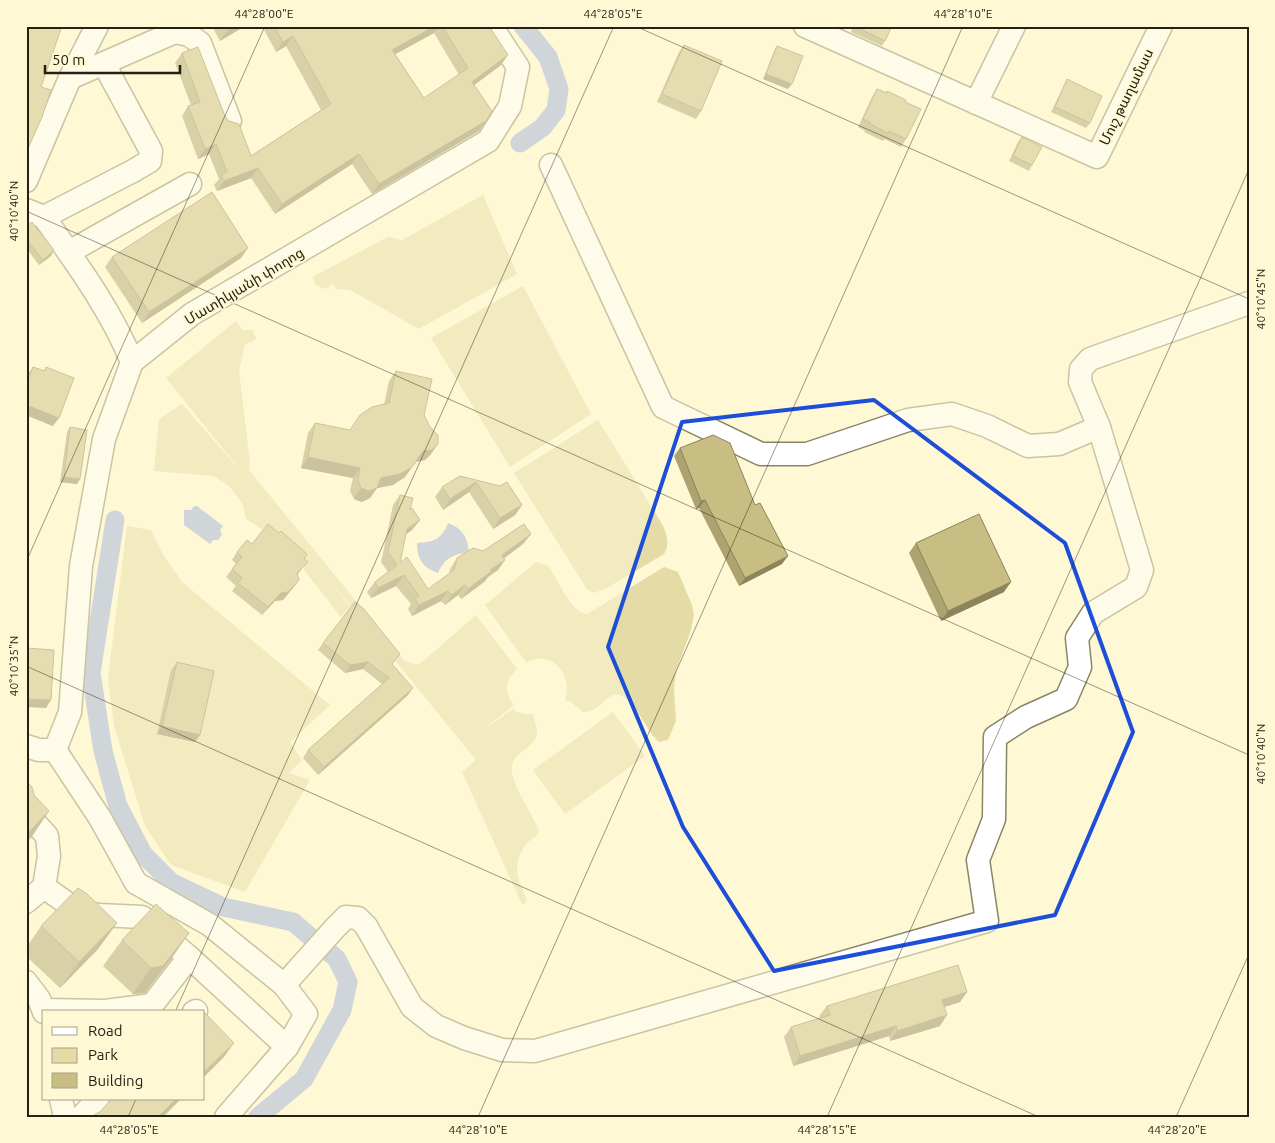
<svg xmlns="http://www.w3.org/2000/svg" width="1275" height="1143" font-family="Ubuntu,'Noto Sans Armenian',sans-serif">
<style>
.green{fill:#e4dba6}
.water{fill:#99abdf}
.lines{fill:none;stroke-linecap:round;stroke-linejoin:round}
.canal{stroke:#99abdf;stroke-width:19}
.minor-casing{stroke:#8a8565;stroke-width:25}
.minor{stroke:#fff;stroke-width:22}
.wall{fill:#aca370;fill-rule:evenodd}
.shaded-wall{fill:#8c845b}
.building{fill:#c8bd82;stroke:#8c845b}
.marked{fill:none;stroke:#1d4ed8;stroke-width:4;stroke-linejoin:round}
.ticks{fill:none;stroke:#252215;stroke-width:1;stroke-opacity:0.45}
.labels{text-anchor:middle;stroke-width:4;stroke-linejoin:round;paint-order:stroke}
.street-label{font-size:14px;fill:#252215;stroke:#fef8d5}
.neatline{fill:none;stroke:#252215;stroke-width:2}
.ticks-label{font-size:12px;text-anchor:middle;fill:#252215}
</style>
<rect width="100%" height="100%" fill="#fef8d5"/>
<g class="green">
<path d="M483 195 517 274 419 329 350 290 336 289 333 284 325 289 317 286 312 277 388 237 402 240Z"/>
<path d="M523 286 591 414 510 467 431 338Z"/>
<path d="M236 321 243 330H252L256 338 254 341 245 344 239 370 250 463 249 470 404 660 416 665 421 663 476 615 517 669C505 680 504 692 514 705L478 734 514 708 515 711 524 714H533C534 720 537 727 537 733 535 749 514 751 512 766 510 785 533 813 539 831 537 838 531 838 526 844 511 866 517 878 527 899L525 904H522L462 772 476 760 331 582 350 607 341 617 304 570V563L274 537 246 519 242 503 229 486 213 476 154 471 159 419 182 404 245 476 166 378Z"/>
<path d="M598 420 662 524C667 534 670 544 664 554L607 588 594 593 587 589 514 473Z"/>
<path d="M127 526 151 530 161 551 182 582 330 705 290 742 302 760 289 773 310 780 245 892 171 865 145 826 114 726 108 678Z"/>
<path d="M536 562 547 565C559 578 569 612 587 614L664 567 678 572 692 605 694 614 691 630 676 671 674 689 676 721 668 740 659 742 655 738C646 727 633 700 620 695 608 690 599 714 583 712L571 702 565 700C571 684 563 663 545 659 538 658 532 660 526 662L485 605Z"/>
<path d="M613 712 645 756 565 814 533 770Z"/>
</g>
<g class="water">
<path d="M194 506H197L223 526 220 530 222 535 218 540H213L210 544 184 525V510H191Z"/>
<path d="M448 523C462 528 468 537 469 553 453 553 444 559 438 573 423 568 417 559 417 543 434 542 442 539 448 523Z"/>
</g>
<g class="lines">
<g class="canal">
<path d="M520 143 543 127 556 110 559 89 548 57 523 26"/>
<path d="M115 520 91 673 103 751 118 806 143 854 171 882 223 907 293 922 337 959 348 982 342 1010 304 1079 258 1117"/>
</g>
<defs>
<g id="minor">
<path d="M805 26 1097 157 1161 26"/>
<path d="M70 78 175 32 189 35 200 43 230 121"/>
<path d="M976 103 1014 26"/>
<path d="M551 165 663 407 761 454H807L908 420 952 414 987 426 1028 446 1059 444 1099 427"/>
<path d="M26 181 70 78 97 26"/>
<path d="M26 210 44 217 133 171 150 161 151 151 104 64"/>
<path d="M44 217C76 263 111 310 132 362"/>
<path d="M69 252 190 184"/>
<path d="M26 746 39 750H55"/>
<path d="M55 750 70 712 81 566 104 439 132 362 192 314 488 141 510 106 518 67 491 26"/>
<path d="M55 750 100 818 136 883 210 925 284 985 306 1014 287 1047 226 1117"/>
<path d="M26 813 47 836 49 856 44 887 26 902"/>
<path d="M44 887 78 911 99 915 142 917 189 957 287 1047"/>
<path d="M26 982 39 999 44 1012"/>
<path d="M284 985 335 928 346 917 358 918 366 926 412 1007 436 1026 464 1038 502 1050 535 1051 987 921 978 860 994 819 995 737 1026 717 1066 699 1080 667 1077 638 1093 613 1136 587 1142 570 1099 427 1080 382 1081 369 1090 359 1249 303"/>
<path d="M44 1010 105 1011 152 1005 189 957"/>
<path d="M194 1012 196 1011"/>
<path d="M61 1099 65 1117"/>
<path d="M81 1117 98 1099"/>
</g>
</defs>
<use href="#minor" class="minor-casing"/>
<use href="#minor" class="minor"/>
</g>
<g class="wall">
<path d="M212 26H245L220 41Z"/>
<path d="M262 26H489L501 65 474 85 486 121 479 131 372 194 352 164 275 214 251 178 217 191 214 185 219 179 209 154 198 159 182 116 188 106 191 105 175 63 182 53 225 116 251 156 321 110 286 46 276 52ZM434 33 459 75 424 98 395 54Z"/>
<path d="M853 26H892L885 41 882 46 851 32Z"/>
<path d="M684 45 701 111 696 119 657 102 679 52Z"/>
<path d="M777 46 788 89 763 79 774 51Z"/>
<path d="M1067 79 1090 123 1086 128 1051 112 1064 85Z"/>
<path d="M877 89 905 102 906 139 901 147 884 139 883 141 864 132 865 131 858 127 872 97Z"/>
<path d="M1022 137 1032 165 1029 171 1009 161 1018 142Z"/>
<path d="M26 227 51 256 39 265 26 248Z"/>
<path d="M112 257 241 258 142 323 105 267Z"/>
<path d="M33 367 44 371 46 367 53 426 26 415V379L28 374Z"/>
<path d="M396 371 424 415 431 454 425 460 416 462 405 477 393 485 377 488 370 498 362 502 354 499 350 491 353 478 301 468 308 433 315 423 350 430 384 405 389 381Z"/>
<path d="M70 427 80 479 77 484 60 482 67 432Z"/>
<path d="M680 448 755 505 782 564 739 586 699 508 696 509 674 456Z"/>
<path d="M460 476 500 486 522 505 515 515 493 529 469 492 443 510 435 497 442 487Z"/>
<path d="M400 495 410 510 420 520 412 530 405 535 400 563 428 589 449 574 450 569 457 558 483 551 531 534 523 544 504 558 498 570 488 577 484 582 461 599 458 595 445 605 441 601 412 616 408 609 411 604 396 586 371 598 367 592 375 582 388 572 381 562 393 505Z"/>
<path d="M916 543 1004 592 941 621 909 553Z"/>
<path d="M252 544 304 559 302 569 297 575 299 580 293 588 283 600 275 601 262 615 232 591 236 586 226 577 236 564 232 560 237 552Z"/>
<path d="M323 643 393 665 408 695 318 775 303 758 308 750 382 684 363 669 345 673 318 650Z"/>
<path d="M177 662 195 742 157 734 171 670Z"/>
<path d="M117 923 98 949 60 988 26 956V948L41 926Z"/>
<path d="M189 933 171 959 145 993 133 994 103 966 122 940Z"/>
<path d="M967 992 960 1002 944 1007 940 1026 890 1041 889 1036 793 1066 784 1037 791 1027 820 1018 819 1016 827 1006Z"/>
</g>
<g class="shaded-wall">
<path d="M235 26H245L220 41 227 31Z"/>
<path d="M435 26H439L434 33 385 60 392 50Z"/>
<path d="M293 36 286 46 276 52 283 42Z"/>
<path d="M508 55 501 65 465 92 472 82Z"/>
<path d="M766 74 792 84 788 89 763 79Z"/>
<path d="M486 121 479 131 372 194 379 184Z"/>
<path d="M216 144 209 154 198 159 205 149Z"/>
<path d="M359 154 352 164 275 214 282 204Z"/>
<path d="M258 168 251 178 217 191 224 181Z"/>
<path d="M248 248 241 258 142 323 149 312Z"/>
<path d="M54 250 51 256 39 265 43 260Z"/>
<path d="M26 405 59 418 53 426 26 415Z"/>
<path d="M438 444 431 454 425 460 415 462 423 451Z"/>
<path d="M308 457 360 468 353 478 301 468Z"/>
<path d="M412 467 405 477 393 485 373 489 381 478Z"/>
<path d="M64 477 80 479 77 484 60 482Z"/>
<path d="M476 482 469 492 443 510 450 499Z"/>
<path d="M361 488H377L370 498 362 502 354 499Z"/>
<path d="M705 500 699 508 696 509 701 501Z"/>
<path d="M522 505 515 515 493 529 500 518Z"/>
<path d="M420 520 412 530 399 539 407 529Z"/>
<path d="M531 534 523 544 495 565 502 555Z"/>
<path d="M788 556 782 564 739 586 745 578Z"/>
<path d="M505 560 498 570 488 577 484 582 461 599 468 589 490 570Z"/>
<path d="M404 575 396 586 371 598 378 588Z"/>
<path d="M299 580 283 600 275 601 262 615 268 607 281 593Z"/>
<path d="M1011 582 1004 592 941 621 948 611Z"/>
<path d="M465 585 458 595 445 605 452 595Z"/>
<path d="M448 591 441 601 412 616 419 605Z"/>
<path d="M368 662 363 669 345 673 350 665Z"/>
<path d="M413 688 408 695 318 775 324 767Z"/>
<path d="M26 699 51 700 46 708 26 707Z"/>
<path d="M162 726 200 735 195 742 157 734Z"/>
<path d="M49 811 31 838 26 842V835Z"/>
<path d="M117 923 98 949 60 988 79 962Z"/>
<path d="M189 933 171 959 145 993 133 994 151 968Z"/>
<path d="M967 992 960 1002 935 1010 942 1000Z"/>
<path d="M947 1015 940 1026 890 1041 897 1031Z"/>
<path d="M896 1026 889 1036 793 1066 800 1056Z"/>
<path d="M234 1043 224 1057 204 1077V1072Z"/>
<path d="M176 1099H181L163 1117H158Z"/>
</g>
<g class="building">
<path d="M26 26H62L41 87 51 90 42 117 26 153Z"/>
<path d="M224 26H235L227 31Z"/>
<path d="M274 26H435L392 50 424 98 468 68 442 26H489L508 55 472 82 492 111 486 121 379 184 359 154 282 204 258 168 224 181 221 175 227 172 216 144 205 149 188 106 200 102 182 53 198 47 225 116 229 121 239 124 251 156 331 104 293 36 283 42Z"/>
<path d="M854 26H892L885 41Z"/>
<path d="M684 45 722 61 701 111 662 94Z"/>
<path d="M777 46 803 56 792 84 766 74Z"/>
<path d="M1067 79 1102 96 1090 123 1055 107Z"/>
<path d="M877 89 887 93V91L906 100 905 102 921 109 906 139 889 131 888 133 870 124 871 123 863 119Z"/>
<path d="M1022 137 1042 147 1032 165 1013 156Z"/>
<path d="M212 192 248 248 149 312 112 257Z"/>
<path d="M32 222 54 250 43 260 26 239V227Z"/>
<path d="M33 367 45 371 46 367 74 378 59 418 26 405V385Z"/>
<path d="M396 371 432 379 424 415 430 427 438 435V444L432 450 423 451 412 467 400 474 381 478 377 488 369 491 361 488 358 480 360 468 308 457 315 423 350 430 360 415 372 407 389 403Z"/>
<path d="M70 427 87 430 80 479 64 477Z"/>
<path d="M713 435 730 443 755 505 760 503 788 556 745 578 705 500 701 501 680 448Z"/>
<path d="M460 476 500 486 507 482 522 505 500 518 476 482 450 499 442 487Z"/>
<path d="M400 495 413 498 410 510 412 508 420 520 407 529 400 563 407 557 428 589 454 570 457 558 473 548 483 551 524 524 531 534 502 555 505 560 490 570 492 571 468 589 465 585 452 595 448 591 419 605 415 599 419 596 404 575 378 588 375 582 397 565 388 552Z"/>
<path d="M979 514 1011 582 948 611 916 543Z"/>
<path d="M268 524 279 533 281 531 307 554 304 559 308 562 297 573 299 580 288 592 281 593 268 607 238 583 242 578 232 569 242 557 237 552 247 540 252 544Z"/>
<path d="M355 602 363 608 400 654 392 664 413 688 324 767 308 750 389 678 368 662 350 665 323 643Z"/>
<path d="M26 648 54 650 51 700 26 699Z"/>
<path d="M177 662 214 671 200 735 162 726Z"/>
<path d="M26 781 32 787 34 795 49 811 26 835Z"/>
<path d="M78 888 87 894 117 923 79 962 41 926Z"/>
<path d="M156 904 189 933 163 966 151 968 122 940Z"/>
<path d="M958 965 967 992 942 1000 947 1015 897 1031 896 1026 800 1056 791 1027 830 1015 827 1006Z"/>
<path d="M202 1010 234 1043 204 1072V1012H200Z"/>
<path d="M111 1099H176L158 1117H96L94 1115 101 1111Z"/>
</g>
<path d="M0 0H1275V1143H0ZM874 400 1065 543 1133 732 1055 915 774 971 683 827 608 647 682 422Z" fill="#fef8d5" fill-opacity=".55" fill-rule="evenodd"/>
<path class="marked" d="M874 400 1065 543 1133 732 1055 915 774 971 683 827 608 647 682 422Z"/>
<path class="ticks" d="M635 26 1249 299M26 211 1249 755M26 562 265 26M26 666 1039 1117M175 1012 614 26M128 1117 136 1099M478 1117 963 26M827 1117 1249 169M1176 1117 1249 954"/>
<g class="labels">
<g class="street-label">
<text transform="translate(1126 97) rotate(-64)" y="5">Մուշ թաղամաս</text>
<text transform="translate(244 286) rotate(-31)" y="5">Մատիկյանի փողոց</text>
</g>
</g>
<rect width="1275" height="1143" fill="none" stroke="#fef8d5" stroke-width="55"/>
<rect x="42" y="1010" width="162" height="90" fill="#fef8d5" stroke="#a7a288"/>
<rect x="52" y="1027" width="25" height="8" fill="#ffffff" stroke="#a7a288"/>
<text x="88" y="1036" font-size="15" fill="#252215">Road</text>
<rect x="52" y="1048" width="25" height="15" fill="#e4dba6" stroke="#a7a288"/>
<text x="88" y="1060" font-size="15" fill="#252215">Park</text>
<rect x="52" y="1073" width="25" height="15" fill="#c8bd82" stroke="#a7a288"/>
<text x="88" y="1086" font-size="15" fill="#252215">Building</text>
<path d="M45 65v8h135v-8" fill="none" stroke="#252215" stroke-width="2.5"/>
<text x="52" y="65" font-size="15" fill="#252215" stroke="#fef8d5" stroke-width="4" paint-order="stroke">50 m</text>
<rect x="28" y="28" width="1220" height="1088" class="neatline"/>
<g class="ticks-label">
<text x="264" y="18">44°28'00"E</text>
<text x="613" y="18">44°28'05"E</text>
<text x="963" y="18">44°28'10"E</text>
<text transform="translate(14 211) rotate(-90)" y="4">40°10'40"N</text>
<text transform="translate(1261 299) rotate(-90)" y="4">40°10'45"N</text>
<text transform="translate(14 666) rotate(-90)" y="4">40°10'35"N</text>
<text transform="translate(1261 754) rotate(-90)" y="4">40°10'40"N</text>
<text x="129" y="1134">44°28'05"E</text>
<text x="478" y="1134">44°28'10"E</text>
<text x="827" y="1134">44°28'15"E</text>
<text x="1177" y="1134">44°28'20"E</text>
</g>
</svg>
